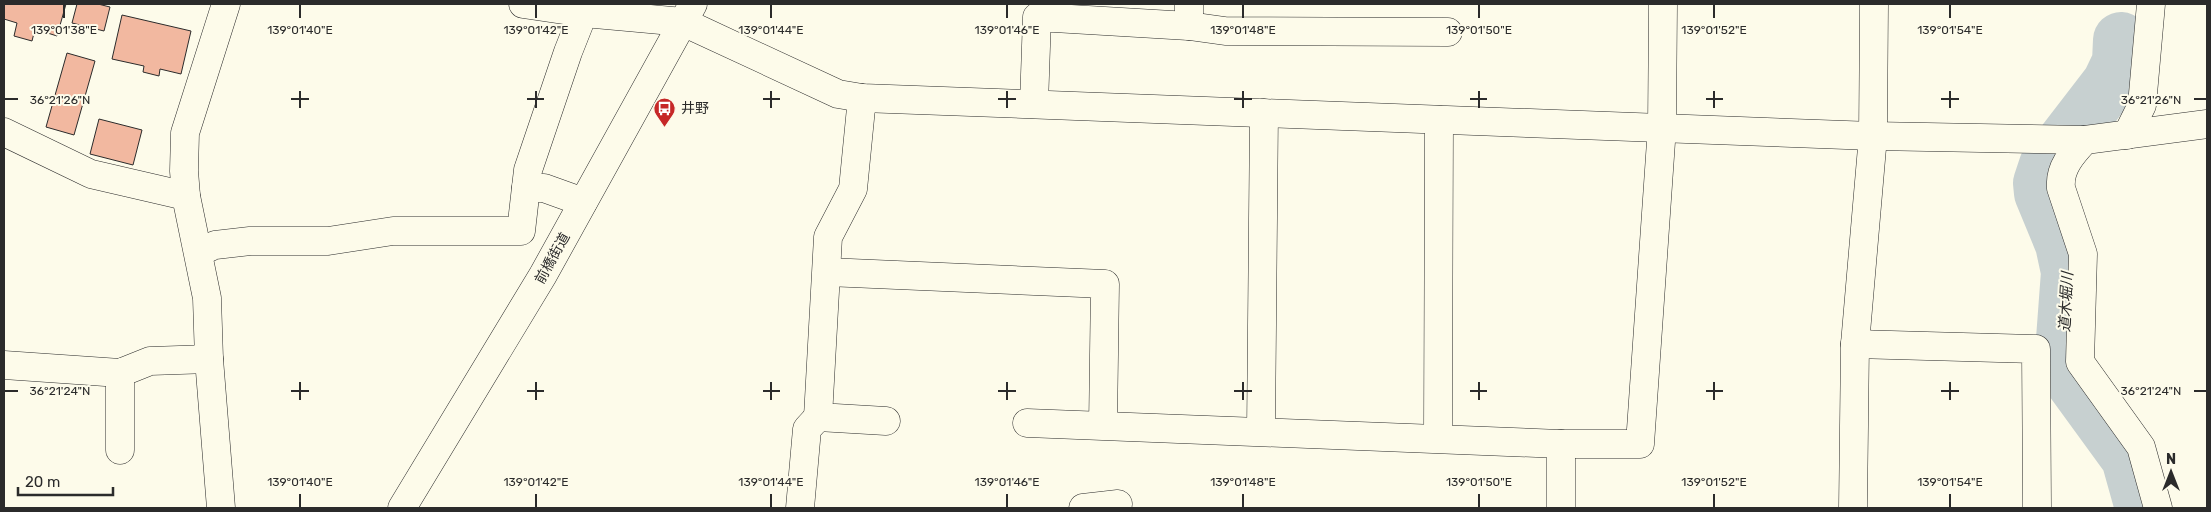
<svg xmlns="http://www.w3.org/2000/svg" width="2211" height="512" font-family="Rubik,'Noto Sans JP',sans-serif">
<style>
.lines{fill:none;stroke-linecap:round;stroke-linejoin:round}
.river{stroke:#c7d0d0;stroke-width:56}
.building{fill:#f2b8a0;stroke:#2b2b2b}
.minor-casing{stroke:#2b2b2b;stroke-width:29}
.primary-casing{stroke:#2b2b2b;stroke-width:29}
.minor{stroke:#fdfbea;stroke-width:28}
.primary{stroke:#fdfbea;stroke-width:28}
.ticks{fill:none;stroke:#2b2b2b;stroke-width:2}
.labels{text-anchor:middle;stroke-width:4;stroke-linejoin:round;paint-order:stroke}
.poi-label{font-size:14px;fill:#2b2b2b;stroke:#fdfbea;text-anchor:start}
.street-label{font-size:14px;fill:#2b2b2b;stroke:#fdfbea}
.water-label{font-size:15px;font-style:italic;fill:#2b2b2b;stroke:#fdfbea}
.ticks-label{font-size:12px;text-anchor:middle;fill:#2b2b2b;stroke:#fdfbea;stroke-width:4;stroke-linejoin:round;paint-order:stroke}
</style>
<rect width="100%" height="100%" fill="#fdfbea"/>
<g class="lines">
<path class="river" d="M2121 40 2120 62 2110 83 2047 165 2041 183 2042 193 2063 244 2069 272 2062 366 2129 458 2143 508"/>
</g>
<g class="building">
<path d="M4 4H66L57 36 35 29 32 41 14 36 17 23 4 19Z"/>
<path d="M77 4H98L110 7 104 31 72 23Z"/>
<path d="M122 15 191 31 181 74 160 69 159 76 143 72 144 66 112 59Z"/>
<path d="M67 53 95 61 74 135 46 127Z"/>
<path d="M99 119 142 130 133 165 90 154Z"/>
</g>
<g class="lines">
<defs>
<g id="minor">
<path d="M523 4 584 13 683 22 838 94 862 98 1873 136 2085 140"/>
<path d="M1189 4V26L1225 31 1448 32"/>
<path d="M862 98 853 189 828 237 818 417 886 421"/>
<path d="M1034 104 1037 17 1189 26"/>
<path d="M4 132 91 174 186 196"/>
<path d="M2127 135 2142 105 2151 4"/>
<path d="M526 188H544L583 202"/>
<path d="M199 252 215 245 250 241H328L393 231H521L528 170 568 52 587 4"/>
<path d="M827 272 1105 284 1103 425"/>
<path d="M1855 344 2036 349 2037 508"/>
<path d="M4 365 120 373 150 361 209 359"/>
<path d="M120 373V450"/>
<path d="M1027 423 1561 444H1640L1662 127 1663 4"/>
<path d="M1261 431 1264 113"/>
<path d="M1438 437 1439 120"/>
<path d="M1561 444V508"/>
<path d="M221 508 209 359 207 298 186 196 184 171 185 133 226 4"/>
<path d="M800 508 807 429 818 417"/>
<path d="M1083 508 1118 504"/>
<path d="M1853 508 1855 344 1873 136 1874 4"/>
<path d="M2158 508 2141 447 2080 362 2083 254 2061 188C2059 168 2072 154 2085 140L2207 124"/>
</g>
<path id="primary" d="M402 508 543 275 693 4"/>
</defs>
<use href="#minor" class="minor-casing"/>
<use href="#primary" class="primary-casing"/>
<use href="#minor" class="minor"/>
<use href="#primary" class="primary"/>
</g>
<path class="ticks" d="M64 5V18M300 5V18M536 5V18M771 5V18M1007 5V18M1243 5V18M1479 5V18M1714 5V18M1950 5V18M300 91V108M536 91V108M771 91V108M1007 91V108M1243 91V108M1479 91V108M1714 91V108M1950 91V108M5 99H18M291 99H309M527 99H544M763 99H780M998 99H1016M1234 99H1252M1470 99H1487M1706 99H1723M1941 99H1959M2194 99H2206M300 382V400M536 382V400M771 382V400M1007 382V400M1243 382V400M1479 382V400M1714 382V400M1950 382V400M5 391H18M291 391H309M527 391H544M763 391H780M998 391H1016M1234 391H1252M1470 391H1487M1706 391H1723M1941 391H1959M2194 391H2206M300 494V507M536 494V507M771 494V507M1007 494V507M1243 494V507M1479 494V507M1714 494V507M1950 494V507"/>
<defs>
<symbol id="bus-pin" viewBox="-11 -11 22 30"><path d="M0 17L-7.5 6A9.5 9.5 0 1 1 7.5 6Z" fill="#c62828" stroke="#fdfbea"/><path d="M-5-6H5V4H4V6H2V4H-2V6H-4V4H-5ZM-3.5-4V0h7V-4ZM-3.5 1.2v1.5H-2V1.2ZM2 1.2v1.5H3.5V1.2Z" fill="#fff"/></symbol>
</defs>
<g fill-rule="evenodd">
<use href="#bus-pin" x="652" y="96" width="25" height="34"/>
</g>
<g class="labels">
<g class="poi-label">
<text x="681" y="113">井野</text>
</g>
<g class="street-label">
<text transform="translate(552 258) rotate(-61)" y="5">前橋街道</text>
</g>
<g class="water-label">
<text transform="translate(2066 302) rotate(-87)" y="5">道木堀川</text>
</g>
</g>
<g class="ticks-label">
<text x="64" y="34">139°01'38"E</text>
<text x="300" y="34">139°01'40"E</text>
<text x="536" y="34">139°01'42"E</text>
<text x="771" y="34">139°01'44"E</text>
<text x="1007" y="34">139°01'46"E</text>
<text x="1243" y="34">139°01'48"E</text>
<text x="1479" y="34">139°01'50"E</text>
<text x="1714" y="34">139°01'52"E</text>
<text x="1950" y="34">139°01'54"E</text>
<text x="60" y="104">36°21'26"N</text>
<text x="2151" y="104">36°21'26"N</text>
<text x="60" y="395">36°21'24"N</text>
<text x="2151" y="395">36°21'24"N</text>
<text x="300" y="486">139°01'40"E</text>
<text x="536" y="486">139°01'42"E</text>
<text x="771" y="486">139°01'44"E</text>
<text x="1007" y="486">139°01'46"E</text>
<text x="1243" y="486">139°01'48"E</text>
<text x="1479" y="486">139°01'50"E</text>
<text x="1714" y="486">139°01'52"E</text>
<text x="1950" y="486">139°01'54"E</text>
</g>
<rect width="2211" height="512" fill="none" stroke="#2b2b2b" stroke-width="10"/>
<g transform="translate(2171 472)" stroke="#fdfbea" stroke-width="4" paint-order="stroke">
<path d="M0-4L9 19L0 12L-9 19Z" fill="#2b2b2b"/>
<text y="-8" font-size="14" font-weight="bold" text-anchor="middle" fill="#2b2b2b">N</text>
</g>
<path d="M18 487v8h95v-8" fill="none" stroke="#2b2b2b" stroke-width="2.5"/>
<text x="25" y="487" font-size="15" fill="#2b2b2b" stroke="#fdfbea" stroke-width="4" paint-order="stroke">20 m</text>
</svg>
